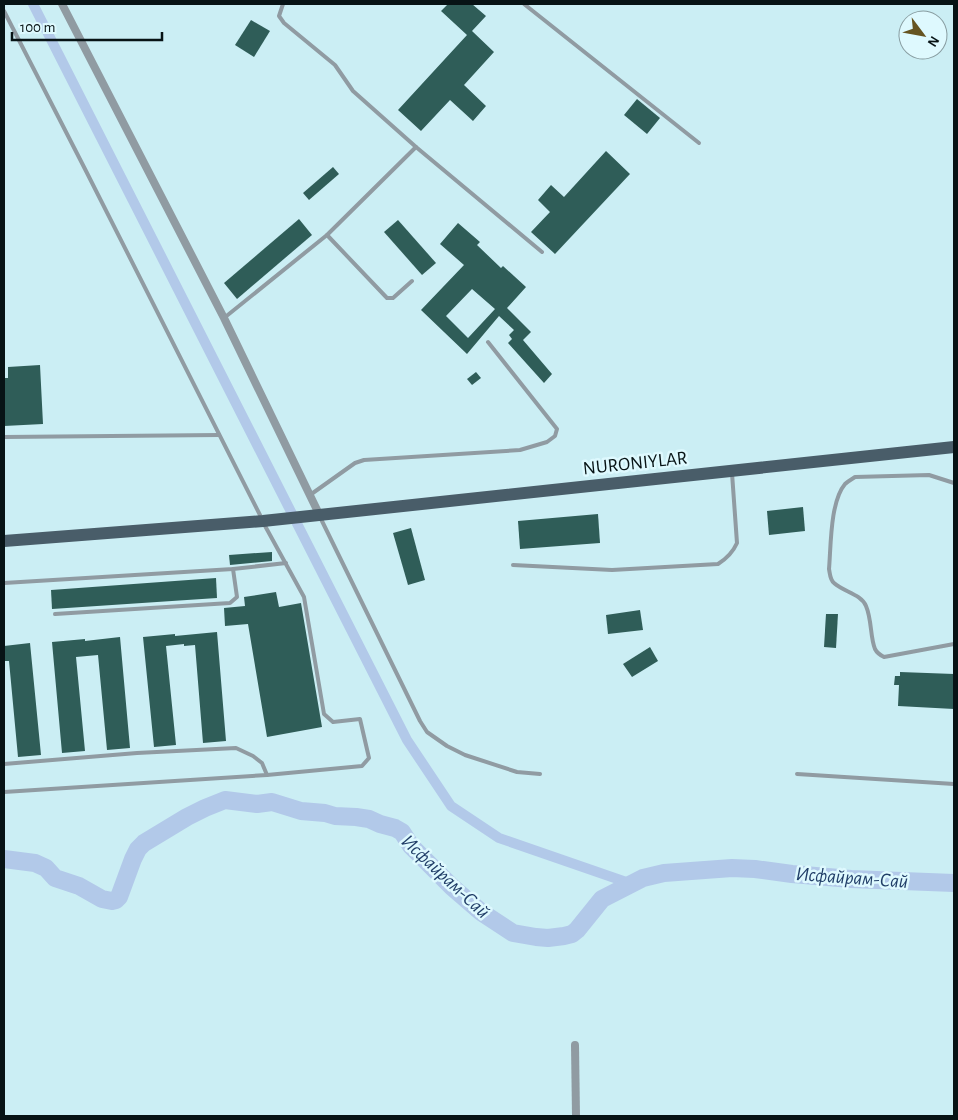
<svg xmlns="http://www.w3.org/2000/svg" width="958" height="1120" font-family="'Alegreya Sans',sans-serif">
<style>
.lines{fill:none;stroke-linecap:round;stroke-linejoin:round}
.canal{stroke:#b2c9e9;stroke-width:10}
.river{stroke:#b2c9e9;stroke-width:18}
.building{fill:#2f5d58;fill-rule:evenodd}
.lane{stroke:#909ba2;stroke-width:4}
.street{stroke:#909ba2;stroke-width:8}
.primary{stroke:#495d69;stroke-width:12}
.labels{text-anchor:middle;stroke-width:5;stroke-linejoin:round;paint-order:stroke}
.street-label{font-size:19px;fill:#071315;stroke:#def9fe}
.water-label{font-size:20px;font-style:italic;fill:#213e68;stroke:#def9fe}
</style>
<rect width="100%" height="100%" fill="#cbeef4"/>
<g class="lines">
<path class="canal" d="M33 4 407 740 451 806 499 838 632 884"/>
<path class="river" d="M4 859 35 863 46 868 55 878 79 886 102 899 112 901 116 900 119 897 133 859 138 849 144 843 187 817 205 808 225 800 257 804 272 802 301 811 325 813 335 816 356 817 369 819 380 824 395 828 402 832 411 846 452 887 481 912 513 933 536 937 548 938 564 936 572 934 577 930 602 899 643 878 664 873 732 868 755 869 792 874 851 879 954 883"/>
</g>
<g class="building">
<path d="M448 4H472L486 16 472 31 494 52 464 85 486 106 473 121 450 100 421 131 398 110 467 35 441 11Z"/>
<path d="M251 20 270 31 254 57 235 45Z"/>
<path d="M637 99 660 118 647 134 624 115Z"/>
<path d="M606 151 630 174 555 254 531 232 550 212 538 200 551 185 564 197Z"/>
<path d="M333 167 339 174 309 200 303 193Z"/>
<path d="M299 219 312 235 237 299 224 283Z"/>
<path d="M398 220 436 263 422 275 384 232Z"/>
<path d="M458 223 480 242 477 245 501 268 503 266 526 287 507 308 531 332 523 340 552 374 544 383 508 343 512 339 509 335 514 330 499 316 467 354 421 310 464 265 440 244ZM472 289 495 309 468 338 446 316Z"/>
<path d="M40 365 43 424 4 426V378H8V367Z"/>
<path d="M476 372 481 378 472 385 467 379Z"/>
<path d="M803 507 805 531 769 535 767 511Z"/>
<path d="M598 514 600 543 520 549 518 521Z"/>
<path d="M411 528 425 580 408 585 393 533Z"/>
<path d="M272 552V561L230 565 229 555Z"/>
<path d="M216 578 217 598 52 609 51 590Z"/>
<path d="M276 592 279 607 301 603 322 727 267 737 248 624 225 626 224 608 245 606 244 597Z"/>
<path d="M640 610 643 630 608 634 606 615Z"/>
<path d="M826 614H838L836 648 824 647Z"/>
<path d="M217 632 226 741 203 743 195 645 184 646V644L166 646 176 745 154 747 143 637 175 634V636Z"/>
<path d="M120 637 130 748 107 750 98 655 76 657 85 751 62 753 52 642 85 639V641Z"/>
<path d="M30 643 41 755 18 757 9 661H4V646Z"/>
<path d="M650 647 658 661 632 677 623 664Z"/>
<path d="M900 672 954 674V709L898 706 899 685H894L895 676H900Z"/>
</g>
<g class="lines">
<g class="lane">
<path d="M283 4 279 16 284 23 335 65 353 91 416 147 542 252"/>
<path d="M524 4 699 143"/>
<path d="M4 11 86 171 261 517"/>
<path d="M327 235 387 298H393L412 281"/>
<path d="M224 318 327 235 416 147"/>
<path d="M4 437 219 435"/>
<path d="M954 483 929 475 855 477C852 479 848 481 845 484 830 502 831 546 829 569 830 574 830 580 834 583 844 592 861 594 866 606 872 620 870 637 875 649 877 653 880 655 884 657L954 644"/>
<path d="M310 495 355 463 364 460 520 450 547 442 555 436 557 429 488 342"/>
<path d="M320 517 420 721 427 732 447 746 465 755 517 772 540 774"/>
<path d="M513 565 612 570 718 564C726 559 733 552 737 543L732 473"/>
<path d="M4 583 233 569 286 563"/>
<path d="M55 614 230 603 237 597 233 569"/>
<path d="M4 764 137 753 236 748 253 756 262 763 267 775"/>
<path d="M797 774 954 784"/>
<path d="M4 792 267 775 362 766 369 758 360 719 333 722 324 714 304 597 264 524"/>
</g>
<g class="street">
<path d="M62 4 224 318 319 514"/>
<path d="M575 1045 576 1116"/>
</g>
<path class="primary" d="M4 541 263 521 954 447"/>
</g>
<g class="labels">
<g class="street-label">
<text transform="translate(635 462) rotate(-6)" y="7">NURONIYLAR</text>
</g>
<g class="water-label">
<text transform="translate(446 876) rotate(43)" y="7">Исфайрам-Сай</text>
<text transform="translate(852 877) rotate(4)" y="7">Исфайрам-Сай</text>
</g>
</g>
<rect width="958" height="1120" fill="none" stroke="#071315" stroke-width="10"/>
<g transform="translate(923 35) rotate(122)"><circle r="24" fill="#def9fe" stroke="#889da1"/>
<path d="M0-4L9 19L0 12L-9 19Z" fill="#655421"/>
<text y="-8" font-size="14" font-weight="bold" text-anchor="middle" fill="#071315">N</text>
</g>
<path d="M12 32v8h150v-8" fill="none" stroke="#071315" stroke-width="2.5"/>
<text x="20" y="32" font-size="15" fill="#071315" stroke="#def9fe" stroke-width="4" paint-order="stroke">100 m</text>
</svg>
